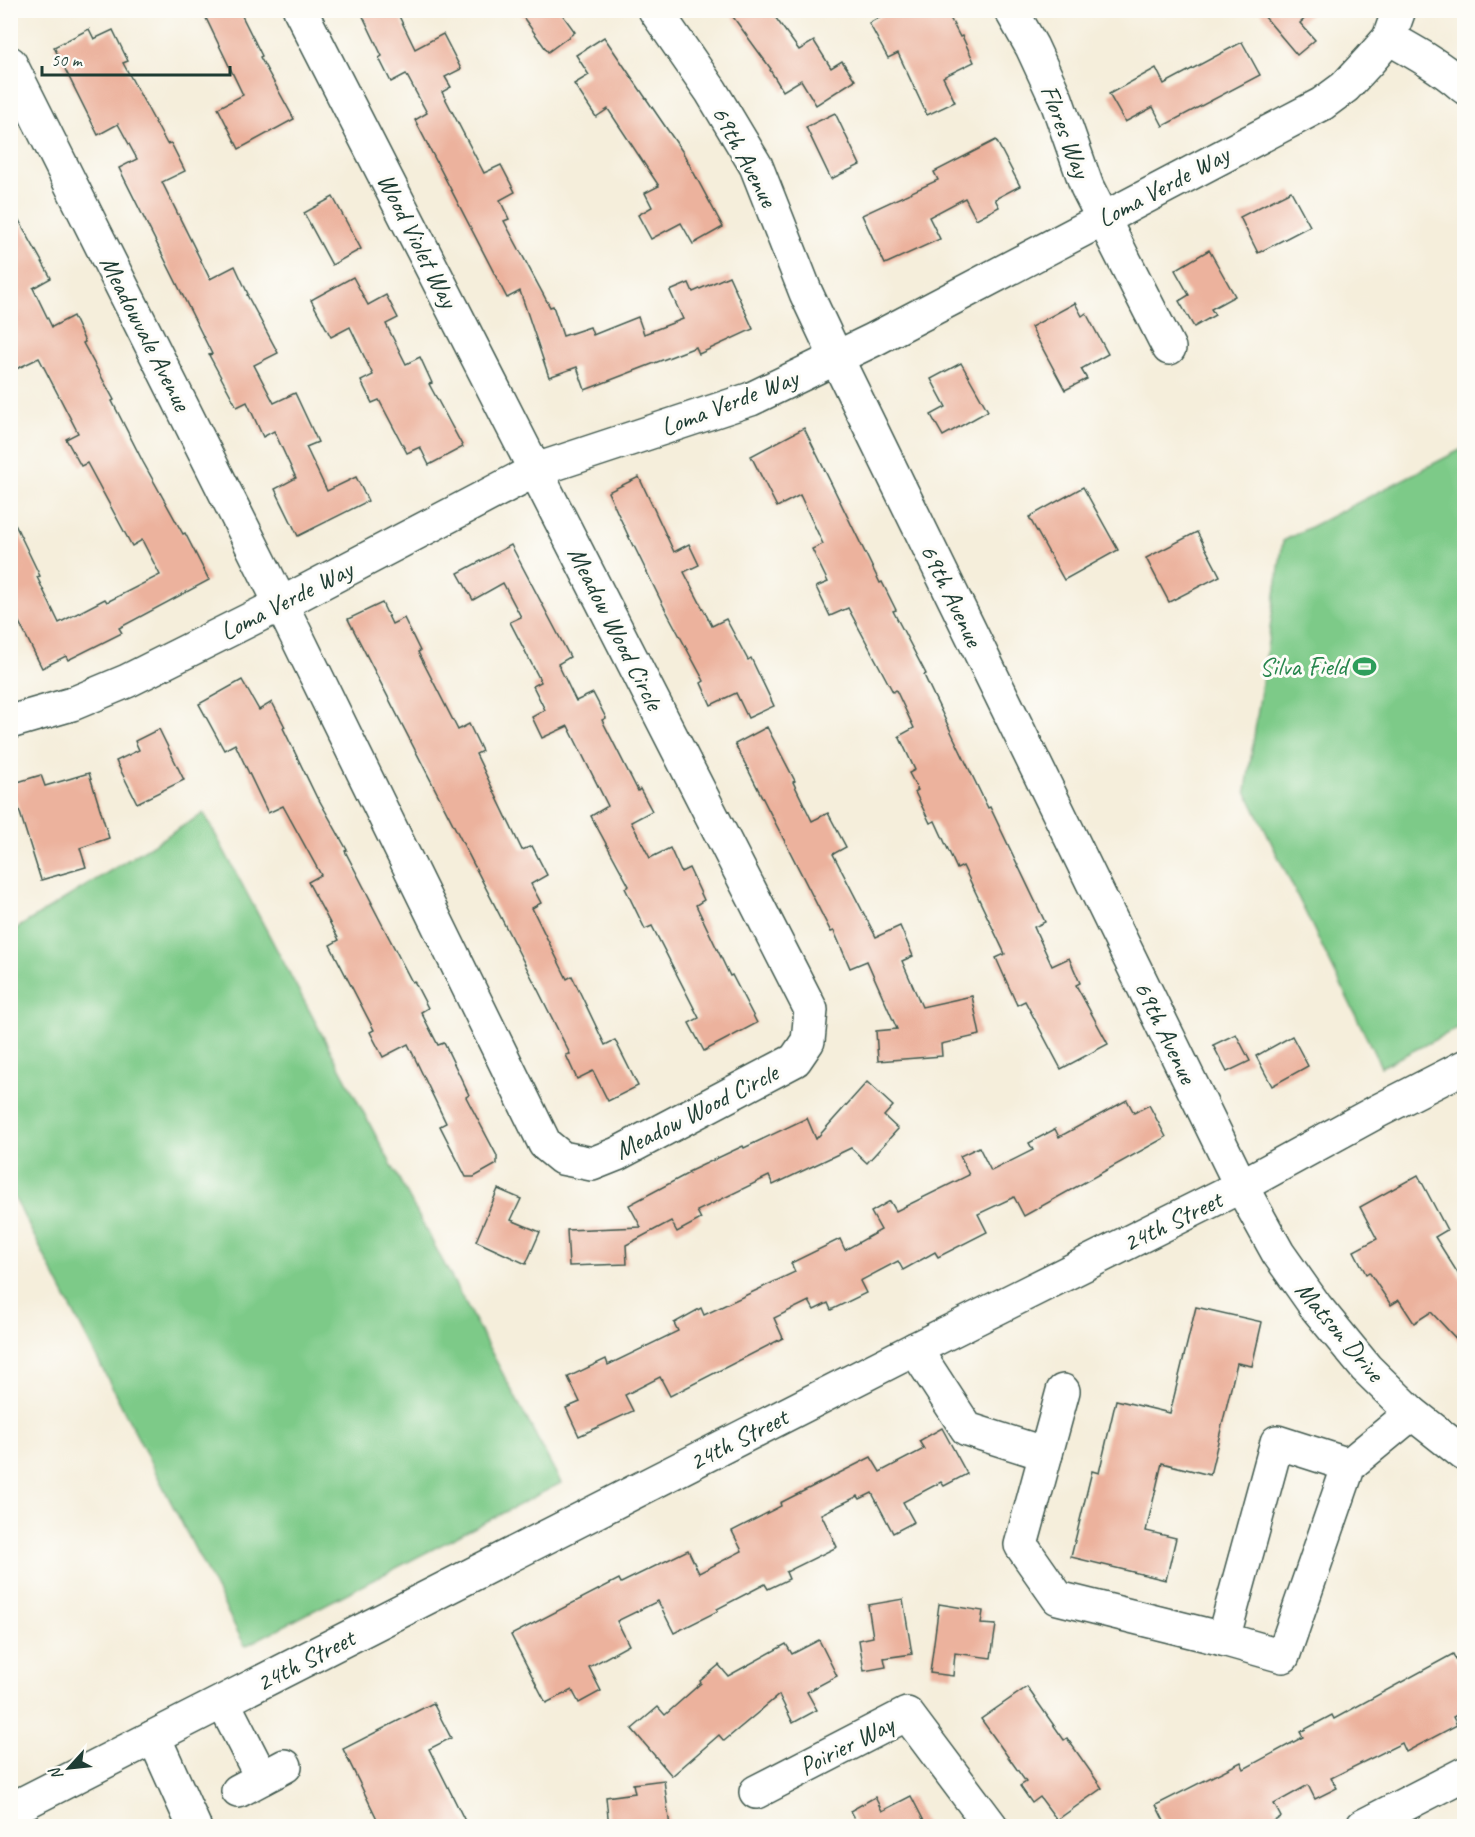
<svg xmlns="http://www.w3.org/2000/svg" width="1475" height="1837" font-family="Caveat,sans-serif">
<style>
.green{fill:#7dca88;stroke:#4e845e;stroke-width:1.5}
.building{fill:#ecb29d}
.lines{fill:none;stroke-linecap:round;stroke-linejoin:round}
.minor-casing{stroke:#3f584d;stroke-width:36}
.minor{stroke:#fff;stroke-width:33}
.labels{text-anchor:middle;stroke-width:6;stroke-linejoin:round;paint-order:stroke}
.street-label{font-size:26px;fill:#1f3d34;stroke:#fdfcf7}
.leisure-label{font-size:26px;fill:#27864d;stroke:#fdfcf7;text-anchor:end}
</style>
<rect width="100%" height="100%" fill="#fdfcf7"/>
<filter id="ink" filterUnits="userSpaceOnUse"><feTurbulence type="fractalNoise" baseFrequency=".0167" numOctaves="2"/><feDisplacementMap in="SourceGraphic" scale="12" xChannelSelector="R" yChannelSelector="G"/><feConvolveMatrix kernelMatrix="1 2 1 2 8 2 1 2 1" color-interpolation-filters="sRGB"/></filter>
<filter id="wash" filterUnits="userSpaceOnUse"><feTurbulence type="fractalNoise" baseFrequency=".008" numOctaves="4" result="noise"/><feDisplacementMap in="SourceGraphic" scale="24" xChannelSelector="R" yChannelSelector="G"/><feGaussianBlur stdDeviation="1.35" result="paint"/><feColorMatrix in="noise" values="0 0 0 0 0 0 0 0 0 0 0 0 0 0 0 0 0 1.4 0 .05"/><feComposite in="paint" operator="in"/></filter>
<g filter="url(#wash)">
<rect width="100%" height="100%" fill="#f5eedb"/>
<g class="green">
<path d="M1464 448V1025L1381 1067 1246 791 1283 541Z"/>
<path d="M204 813 561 1483 245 1646 11 1191V932Z"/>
</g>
<g id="blocks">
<g class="building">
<path d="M215 10H239L262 56 260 57 294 119 239 149 218 108 243 95 205 16Z"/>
<path d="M360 10H396L415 49 443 34 461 69 445 77 451 87 442 92 484 173 501 165 515 192 500 200 509 219 504 221 550 307 553 306 563 336 590 327 593 335 638 317 644 334 683 319 670 291 689 283 693 292 729 276 753 329 699 354 696 347 585 390 577 367 549 377 520 291 507 298 415 120 427 113 406 74 391 82 379 58 382 56Z"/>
<path d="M518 10H559L575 32 548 52Z"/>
<path d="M728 10H770L799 50 814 41 831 68 842 61 855 80 816 105 801 80 783 91 770 70 771 69Z"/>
<path d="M892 10H946L960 37 962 36 974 62 943 77 955 102 927 115 898 53 888 58 869 23Z"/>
<path d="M1259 10H1314L1300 23 1315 40 1297 55Z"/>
<path d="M89 29 94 39 113 30 128 61 123 63 167 144 171 143 185 171 162 182 210 279 235 266 248 294 247 295 278 353 254 365 274 403 295 393 318 442 306 447 327 491 356 477 368 501 298 536 275 489 296 478 274 431 263 437 247 402 237 407 209 355 212 354 119 168 137 159 118 124 98 135 54 47Z"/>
<path d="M604 37 682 151 723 227 693 244 681 223 651 239 638 215 652 207 645 193 659 186 608 109 596 117 574 84 589 75 576 55Z"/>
<path d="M1242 42 1260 75 1163 126 1153 107 1125 122 1109 94 1156 68 1164 84Z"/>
<path d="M835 113 860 165 831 179 806 127Z"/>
<path d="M996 140 1020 186 995 199 999 207 976 219 965 198 929 217 940 239 885 264 862 215 938 180 934 172Z"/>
<path d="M1291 191 1310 226 1258 253 1240 217Z"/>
<path d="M333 197 361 249 332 265 304 213Z"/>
<path d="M10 204 51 278 33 288 52 327 73 316 85 342 83 343 114 400 112 401 143 462 183 534 185 533 209 580 119 628 122 633 68 660 66 656 42 668 10 604V514L40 576 37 577 59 623 105 599 107 602 160 575 142 540 132 546 87 463 81 466 66 439 78 433 39 358 10 372Z"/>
<path d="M1209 250 1235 296 1211 309 1215 315 1194 327 1179 301 1189 295 1175 270Z"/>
<path d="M353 277 368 305 386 295 398 318 386 324 406 364 420 357 432 383 429 384 463 447 429 465 420 447 407 453 379 400 372 403 361 381 373 375 350 327 331 337 311 300Z"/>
<path d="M1075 303 1082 316 1086 313 1108 354 1081 369 1087 379 1065 390 1031 327Z"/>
<path d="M961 363 988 411 943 436 931 415 946 407 931 379Z"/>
<path d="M804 428 880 583 882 582 896 610 893 611 926 674 924 675 954 738 988 808 990 807 1045 922 1034 927 1052 966 1069 958 1080 983 1076 985 1108 1044 1061 1069 1025 1001 1017 1005 996 958 1005 954 963 866 957 869 935 821 930 823 915 792 918 790 909 773 915 770 899 736 914 728 896 690 893 692 848 608 830 616 816 587 828 582 812 549 823 544 800 495 777 507 751 456Z"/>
<path d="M639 477 674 552 689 544 699 565 684 572 712 626 726 619 748 660 751 658 774 706 748 718 736 693 711 705 701 683 704 681 663 605 634 546H633L608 492Z"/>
<path d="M1083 487 1118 550 1064 580 1029 517Z"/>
<path d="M1197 532 1220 576 1169 602 1146 558Z"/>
<path d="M511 545 570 657 558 664 576 701 593 693 606 718 602 720 638 791 640 789 652 811 631 822 650 858 670 848 681 872 689 868 704 900 696 905 730 976 732 975 757 1023 704 1051 689 1023 699 1018 652 926 645 929 625 888 629 886 591 816 608 806 568 726 542 738 532 717 545 710 533 686 541 682 510 622 521 617 503 583 473 600 458 573Z"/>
<path d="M382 603 392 624 404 618 420 651 418 652 458 730 469 724 482 751 476 754 522 850 532 846 547 875 531 884 541 903 532 908 567 979 572 976 605 1045 615 1040 638 1086 608 1101 593 1071 577 1079 566 1055 570 1054 535 984 348 619Z"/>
<path d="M242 680 259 710 272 702 285 727 283 728 317 798H318L347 850 345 851 372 903H371L412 982 414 981 428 1008 421 1012 438 1045 444 1043 469 1095 466 1097 497 1156V1164L474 1177H466L440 1126 446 1123 408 1044 383 1057 370 1032 374 1030 330 945 339 940 308 882 321 875 283 806 268 813 235 744 224 750 199 704Z"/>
<path d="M767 727 795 781 793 782 812 821 828 813 846 847 833 854 876 937 900 926 913 956 902 961 922 1007 972 996 980 1035 941 1044 942 1056 878 1061 876 1031 897 1029 867 961 850 968 834 931 831 932 735 744Z"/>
<path d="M159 729 184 780 137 803 116 761 139 750 135 741Z"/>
<path d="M89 773 109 838 80 848 86 867 41 880 11 784 41 775 45 786Z"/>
<path d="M1236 1034 1250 1061 1227 1072 1213 1045Z"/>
<path d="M1292 1036 1308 1066 1272 1086 1256 1056Z"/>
<path d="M867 1082 893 1106 884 1116 898 1129 867 1163 851 1148 773 1185 769 1176 697 1211 701 1219 677 1232 671 1221 626 1245 627 1264 569 1266 567 1230 641 1227 629 1205 689 1173 688 1172 743 1146 744 1148 807 1118 816 1139Z"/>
<path d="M1127 1100 1134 1113 1149 1105 1166 1137 1024 1216 1014 1197 978 1214 987 1232 938 1257 935 1252 903 1270 898 1261 860 1281 866 1293 831 1310 828 1303 814 1310 809 1301 774 1318 783 1338 670 1396 660 1377 625 1395 633 1411 579 1436 566 1408 580 1402 568 1377 606 1359 608 1365 678 1331 674 1323 701 1308 704 1315 795 1272 791 1263 840 1239 845 1250 881 1230 871 1212 890 1201 896 1211 969 1175 960 1156 979 1147 991 1171 1033 1150 1029 1143 1055 1129 1059 1137Z"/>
<path d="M1418 1175 1447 1230 1435 1237 1464 1283V1347L1431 1312 1414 1323 1399 1300 1391 1305 1369 1272 1366 1274 1354 1251 1377 1239 1360 1207Z"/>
<path d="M498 1189 521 1199 511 1220 540 1232 526 1264 476 1241Z"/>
<path d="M1196 1307 1262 1322 1252 1366 1237 1363 1210 1475 1162 1463 1146 1531 1176 1538 1166 1580 1071 1557 1092 1471 1099 1473 1116 1400 1170 1413Z"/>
<path d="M942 1428 967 1474 944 1486 941 1482 903 1502 914 1522 893 1533 872 1493 860 1499 858 1496 821 1514 837 1547 786 1572 789 1579 768 1589 765 1584 717 1609 718 1611 674 1633 658 1601 617 1621 629 1645 589 1667 601 1691 579 1703 572 1690 546 1703 511 1635 619 1579 621 1583 688 1550 699 1573 742 1551 732 1531 781 1506 780 1503 871 1457 880 1472 924 1449 919 1441Z"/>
<path d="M903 1599 912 1654 884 1658 886 1667 864 1671 859 1640 873 1637 868 1605Z"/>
<path d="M939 1604 983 1611 981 1624 996 1625 991 1658 955 1653 953 1676 930 1673Z"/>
<path d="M819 1640 837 1676 807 1692 817 1710 793 1723 779 1695 724 1741 719 1735 672 1776 632 1729 658 1707 665 1715 701 1683 700 1681 719 1665 728 1676 786 1644 792 1654Z"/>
<path d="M1453 1654 1464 1676V1711L1453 1717 1457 1725 1406 1752 1402 1743 1331 1778 1337 1788 1315 1799 1308 1785 1274 1804 1281 1817 1264 1827H1167L1156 1805 1241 1762 1244 1769 1303 1737 1300 1732 1332 1715 1334 1719Z"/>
<path d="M1027 1687 1064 1740 1067 1738 1102 1788 1057 1820 1040 1797 1032 1803 1020 1786 1026 1782 981 1719Z"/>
<path d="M433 1703 451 1738 429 1749 468 1827H381L343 1749Z"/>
<path d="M664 1780 670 1827H609L606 1797 635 1793 633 1784Z"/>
<path d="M911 1796 927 1827H851L857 1824 850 1811 875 1797 882 1811Z"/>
</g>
</g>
</g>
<g filter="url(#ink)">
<use href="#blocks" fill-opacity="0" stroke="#3f584d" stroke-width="1.5"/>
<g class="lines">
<defs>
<g id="minor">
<path d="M655 10 711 91 756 166 806 293 836 357 1241 1186 1278 1253 1316 1307 1366 1368 1412 1413 1464 1454"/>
<path d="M1011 10 1032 47 1056 99 1087 187 1169 348"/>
<path d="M1389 38C1416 53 1441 67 1464 87"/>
<path d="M10 63 281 604 545 1144 562 1158 592 1164 617 1154 795 1060 808 1041 811 1010 300 10"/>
<path d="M10 722 72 704 127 681 281 604 536 470 751 399 873 340 1322 104 1345 87 1369 61 1389 38 1399 10"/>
<path d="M915 1349 967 1429 1046 1454"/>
<path d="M1063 1391 1021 1545 1058 1598 1223 1639"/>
<path d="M1349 1465 1277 1442 1223 1639 1283 1656 1349 1465 1412 1413"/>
<path d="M223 1702 262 1778"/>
<path d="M154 1737 194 1826"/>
<path d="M238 1791 285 1766"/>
<path d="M756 1792 907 1714 991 1826"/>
<path d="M10 1810 915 1349 1241 1186 1378 1111 1464 1067"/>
<path d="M1363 1826 1464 1774"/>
</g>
</defs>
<use href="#minor" class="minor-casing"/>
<use href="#minor" class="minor"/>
</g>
</g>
<defs>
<symbol id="stadium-bare" viewBox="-9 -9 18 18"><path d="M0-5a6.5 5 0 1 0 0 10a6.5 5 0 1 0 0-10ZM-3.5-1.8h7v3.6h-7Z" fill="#2e9e5b" stroke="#fdfcf7" stroke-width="2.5" paint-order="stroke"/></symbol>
</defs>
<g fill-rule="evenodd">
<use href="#stadium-bare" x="1348" y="650" width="33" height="33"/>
</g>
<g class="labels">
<g class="street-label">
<text transform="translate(1066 131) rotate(69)" y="9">Flores Way</text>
<text transform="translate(745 156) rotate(62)" y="9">69th Avenue</text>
<text transform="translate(1163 186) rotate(-28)" y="9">Loma Verde Way</text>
<text transform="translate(418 240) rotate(63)" y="9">Wood Violet Way</text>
<text transform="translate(146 333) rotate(63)" y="9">Meadowvale Avenue</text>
<text transform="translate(729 402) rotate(-21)" y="9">Loma Verde Way</text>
<text transform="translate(952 595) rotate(64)" y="9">69th Avenue</text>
<text transform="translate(286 600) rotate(-27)" y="9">Loma Verde Way</text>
<text transform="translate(616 628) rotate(63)" y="9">Meadow Wood Circle</text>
<text transform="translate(1166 1032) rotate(64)" y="9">69th Avenue</text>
<text transform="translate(696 1111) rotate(-27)" y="9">Meadow Wood Circle</text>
<text transform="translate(1172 1221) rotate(-26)" y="9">24th Street</text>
<text transform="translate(1340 1331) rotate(50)" y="9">Matson Drive</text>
<text transform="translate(738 1439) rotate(-27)" y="9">24th Street</text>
<text transform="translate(305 1660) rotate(-27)" y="9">24th Street</text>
<text transform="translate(846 1745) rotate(-27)" y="9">Poirier Way</text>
</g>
<g class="leisure-label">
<text x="1347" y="675">Silva Field</text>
</g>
</g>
<rect width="1475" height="1837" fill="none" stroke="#fdfcf7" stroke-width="36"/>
<g transform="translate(69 1768) rotate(243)" stroke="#fdfcf7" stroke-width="4.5" paint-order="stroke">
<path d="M0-4.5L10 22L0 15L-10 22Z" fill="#1f3d34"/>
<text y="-9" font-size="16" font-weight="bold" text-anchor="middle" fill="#1f3d34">N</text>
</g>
<path d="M42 66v9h188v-9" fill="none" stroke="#1f3d34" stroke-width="3"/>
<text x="51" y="66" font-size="18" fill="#1f3d34" stroke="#fdfcf7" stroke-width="4.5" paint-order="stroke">50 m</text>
</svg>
